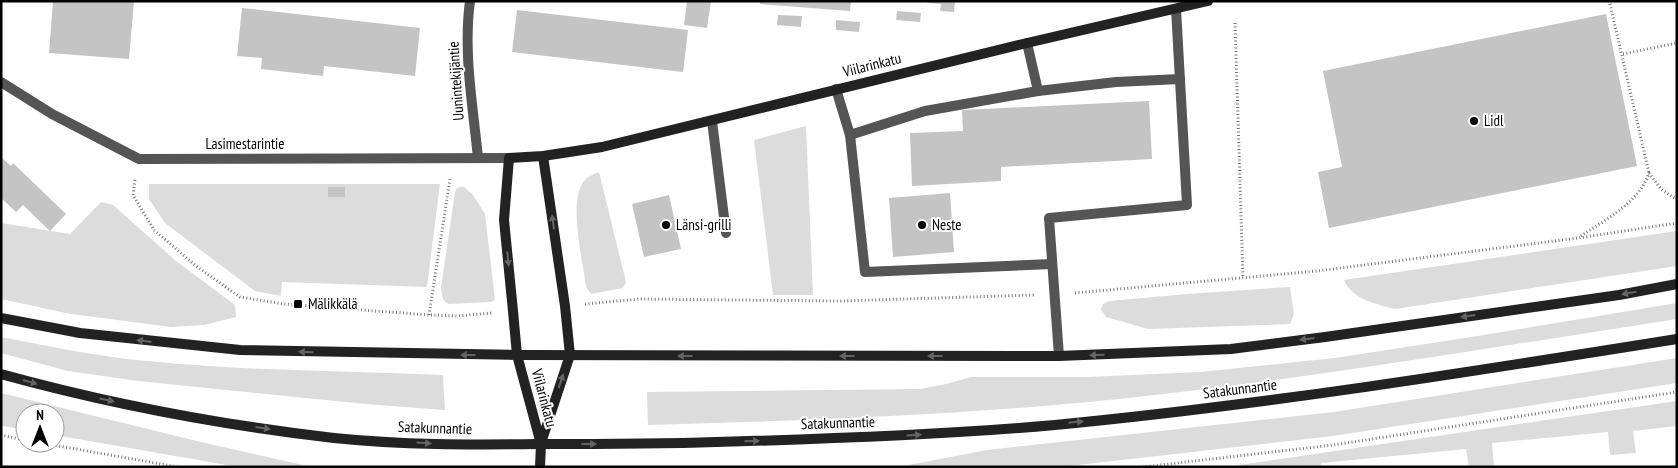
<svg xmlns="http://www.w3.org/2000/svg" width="1678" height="468" font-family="'PT Sans Narrow',sans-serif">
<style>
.green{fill:#dcdcdc}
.building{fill:#c4c4c4}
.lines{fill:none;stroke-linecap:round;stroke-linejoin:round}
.path{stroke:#777;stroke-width:3;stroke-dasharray:1 2.5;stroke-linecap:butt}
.lane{stroke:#555;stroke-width:10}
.street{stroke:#555;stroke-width:10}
.secondary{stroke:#222;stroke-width:10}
.oneway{fill:#646464}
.poi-dot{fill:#000;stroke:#fff;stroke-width:2}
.labels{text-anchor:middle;stroke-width:4;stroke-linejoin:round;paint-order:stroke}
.street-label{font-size:15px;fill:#000;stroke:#fff}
.poi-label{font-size:15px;fill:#000;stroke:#fff;text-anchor:start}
</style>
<rect width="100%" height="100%" fill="#fff"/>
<g class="green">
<path d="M806 126 813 295H773L754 140Z"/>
<path d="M599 172 626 282 623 288 591 294 586 287C583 262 567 198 585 180 588 176 595 174 599 172Z"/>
<path d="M149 184H440L427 287 282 282 281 296 255 291 165 223 149 199Z"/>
<path d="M461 187H464L473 195 485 214 495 300 491 302 449 304C442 301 442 296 441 288L455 192 457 188Z"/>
<path d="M101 202 113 205 176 261 235 305 236 317 204 325 171 327 71 314 1 299V223L70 234Z"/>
<path d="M1677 231V266L1395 309C1377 304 1352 300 1344 280Z"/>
<path d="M1290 287 1294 314 1290 324 1148 329 1106 317 1101 309 1103 304 1109 301 1187 294Z"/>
<path d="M1677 303V319C1481 349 1286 383 1089 402 942 416 795 421 648 425L647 392 920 389 946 384 971 377H1088L1200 372 1335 358 1484 335Z"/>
<path d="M1 337C50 346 98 357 147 361 245 371 344 371 443 375L445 410 365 404 138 381 68 371 1 353Z"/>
<path d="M1677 358V383L1333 436 1060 467H898L987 450 1334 412Z"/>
<path d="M1 393 205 443 312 467H238L55 435V413H25V430L3 426H1Z"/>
<path d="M1677 401V426L1633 431 1636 453 1610 455 1608 432 1492 443 1494 467H1469L1466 449 1321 463V467H1225Z"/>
</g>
<g class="building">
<path d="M53 1H134L129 59 49 53Z"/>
<path d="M687 1H711L707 28 684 25Z"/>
<path d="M760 1H851L850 11 760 4Z"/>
<path d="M927 1H955L954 12 940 11 941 4 927 3Z"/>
<path d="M242 8 420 28 415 76 324 66 323 76 261 69 262 58 237 56Z"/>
<path d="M517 10 688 30 683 72 512 52Z"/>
<path d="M897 11 921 13 920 22 896 20Z"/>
<path d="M1606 14 1637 166 1329 228 1318 172 1342 167 1323 71Z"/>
<path d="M778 15 802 16 801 27 777 25Z"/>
<path d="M836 20 860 22 859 32 836 30Z"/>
<path d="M1149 101 1152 159 1001 167V181L912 186 910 133 963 131 962 110Z"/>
<path d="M1 157 11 166 13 163 66 214 50 231 23 205 16 212 1 198Z"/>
<rect x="328" y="187" width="17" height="10"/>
<path d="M950 193 954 252 893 257 889 198Z"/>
<path d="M669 195 681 249 644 257 632 204Z"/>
</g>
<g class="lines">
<g class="path">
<path d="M1343 1V2"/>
<path d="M1608 1 1610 4 1649 173"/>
<path d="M1235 23 1243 278"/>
<path d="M1623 54 1677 43"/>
<path d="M135 180 133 195 154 230 196 266 240 297 284 304 429 315 457 316 492 313"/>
<path d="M1581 236C1606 219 1639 203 1649 173L1661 189 1677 200"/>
<path d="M1075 293 1317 271 1578 238 1677 223"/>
<path d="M585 304 639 299 840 301 1034 295"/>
<path d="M429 315 450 179"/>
<path d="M1 435 25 440"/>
<path d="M42 443 178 467"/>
<path d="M1143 467 1333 445 1677 392"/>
</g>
<g class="lane">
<path d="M1027 43 1038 91"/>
<path d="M836 89 850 135 865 272 1052 264"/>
<path d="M712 121 726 233"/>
<path d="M850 135 925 111 1038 91 1116 82 1180 79"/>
<path d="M1059 356 1049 218 1187 205 1176 9"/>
</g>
<g class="street">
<path d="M470 1C463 53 473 106 478 158"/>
<path d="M1 82 52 114 139 159 509 158"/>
</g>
<g class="secondary">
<path d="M1 318 80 333 240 350 517 355 1059 356 1231 349 1325 337 1619 295 1677 284"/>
<path d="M1 374C110 404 222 425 334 438 402 445 470 445 538 444 597 444 656 444 716 442 829 439 942 435 1055 425 1263 405 1470 372 1677 339"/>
<path d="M541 443 570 355 565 306 543 156"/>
<path d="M540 467 541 444 517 355 513 311 504 220 509 158 543 156 602 147 1027 43 1208 1"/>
</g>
</g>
<defs><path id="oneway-solid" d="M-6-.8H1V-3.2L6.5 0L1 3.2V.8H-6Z" transform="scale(1.25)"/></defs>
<g class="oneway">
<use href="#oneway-solid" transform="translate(553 222) rotate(-98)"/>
<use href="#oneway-solid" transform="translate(508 259) rotate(85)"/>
<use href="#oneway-solid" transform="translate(1629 293) rotate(170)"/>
<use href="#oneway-solid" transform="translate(1468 316) rotate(172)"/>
<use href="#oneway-solid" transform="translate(1307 339) rotate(173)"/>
<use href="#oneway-solid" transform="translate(144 341) rotate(-173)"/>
<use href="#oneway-solid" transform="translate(306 352) rotate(-178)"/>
<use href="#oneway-solid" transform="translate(468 355) rotate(-180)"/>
<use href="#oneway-solid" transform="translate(1097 355) rotate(178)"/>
<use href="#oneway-solid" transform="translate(685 356) rotate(-180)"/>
<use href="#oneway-solid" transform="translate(847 356) rotate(-180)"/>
<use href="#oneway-solid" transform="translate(935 356) rotate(180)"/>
<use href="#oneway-solid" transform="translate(561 381) rotate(-72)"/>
<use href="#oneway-solid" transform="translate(30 382) rotate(16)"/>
<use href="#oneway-solid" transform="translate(107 400) rotate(12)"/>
<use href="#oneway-solid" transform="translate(1076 422) rotate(-6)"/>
<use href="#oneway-solid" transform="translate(263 428) rotate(8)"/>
<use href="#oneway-solid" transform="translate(914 435) rotate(-3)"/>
<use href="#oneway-solid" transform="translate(752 441) rotate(-2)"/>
<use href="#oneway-solid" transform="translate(424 443) rotate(3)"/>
<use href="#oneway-solid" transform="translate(589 444)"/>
</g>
<g class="poi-dot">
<circle cx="1474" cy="121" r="5"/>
<circle cx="666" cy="225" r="5"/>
<circle cx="922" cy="225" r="5"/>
<rect x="293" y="299" width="10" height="10" rx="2.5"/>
</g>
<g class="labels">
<g class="street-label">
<text transform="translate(872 65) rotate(-14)" y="5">Viilarinkatu</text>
<text transform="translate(456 81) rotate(-94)" y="5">Uunintekijäntie</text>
<text x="245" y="149">Lasimestarintie</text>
<text transform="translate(1240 389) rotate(-7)" y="5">Satakunnantie</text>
<text transform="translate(544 398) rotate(75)" y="5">Viilarinkatu</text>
<text transform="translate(838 423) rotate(-2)" y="5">Satakunnantie</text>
<text transform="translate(435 428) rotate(2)" y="5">Satakunnantie</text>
</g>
<g class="poi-label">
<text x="1484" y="126">Lidl</text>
<text x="676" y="230">Länsi-grilli</text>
<text x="932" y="230">Neste</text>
<text x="308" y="309">Mälikkälä</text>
</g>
</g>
<rect width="1678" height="468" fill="none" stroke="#000000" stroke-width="5"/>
<g transform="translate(40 428)"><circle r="24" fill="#ffffff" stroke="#999999"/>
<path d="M0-4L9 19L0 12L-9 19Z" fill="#000000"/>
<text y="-8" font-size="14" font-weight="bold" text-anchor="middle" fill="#000000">N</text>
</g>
</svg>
